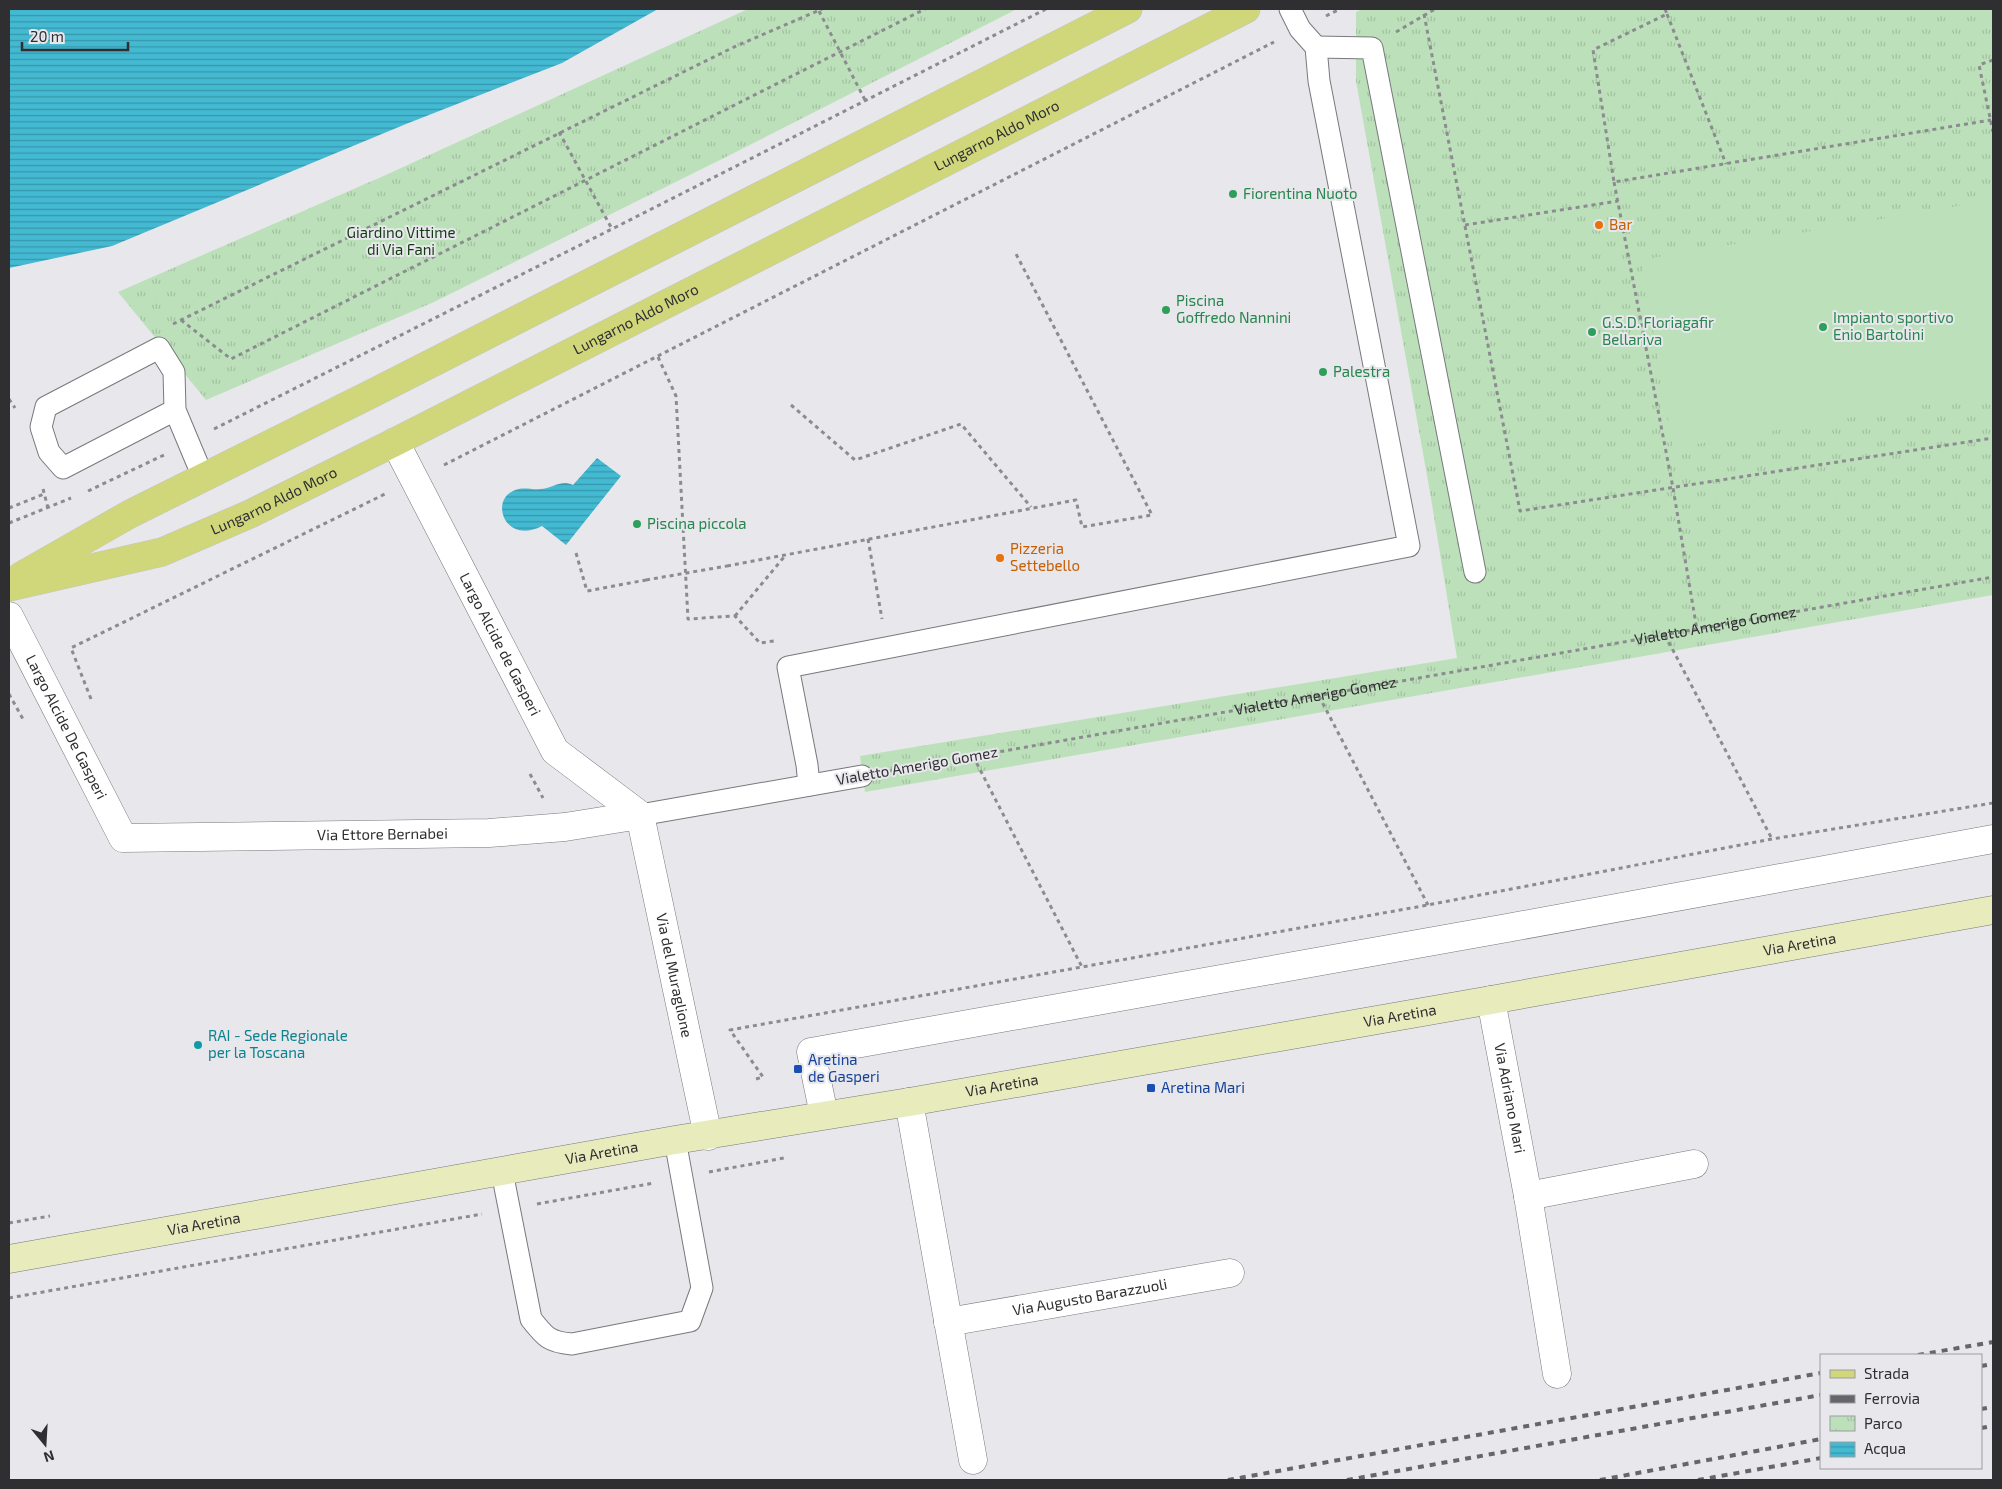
<svg xmlns="http://www.w3.org/2000/svg" width="2002" height="1489" font-family="'Exo 2',sans-serif">
<style>
.park{fill:url(#park-tufts)}
.pitch{fill:#bce1ba}
.water{fill:url(#water-rules)}
.lines{fill:none;stroke-linecap:round;stroke-linejoin:round}
.lane-casing{stroke:#78787d;stroke-width:23}
.street-casing{stroke:#78787d;stroke-width:29}
.secondary-casing{stroke:#78787d;stroke-width:29}
.primary-casing{stroke:#c5c4c5;stroke-width:29}
.path{stroke:#8c8c90;stroke-width:3;stroke-dasharray:4 4;stroke-linecap:butt}
.lane{stroke:#fff;stroke-width:21}
.street{stroke:#fff;stroke-width:28}
.secondary{stroke:#e8ebbc;stroke-width:28}
.primary{stroke:#d0d77a;stroke-width:28}
.rail{stroke:#666669;stroke-width:4;stroke-dasharray:6 6;stroke-linecap:butt}
.path-bridge{stroke:#8c8c90;stroke-width:3;stroke-dasharray:4 4;stroke-linecap:butt}
.leisure-dot{fill:#2e9e5b;stroke:#e7e7ec;stroke-width:2}
.food-dot{fill:#e8710a;stroke:#e7e7ec;stroke-width:2}
.culture-dot{fill:#0f9aa8;stroke:#e7e7ec;stroke-width:2}
.transit-dot{fill:#1a4fb4;stroke:#e7e7ec;stroke-width:2}
.labels{text-anchor:middle;stroke-width:4;stroke-linejoin:round;paint-order:stroke}
.street-label{font-size:15px;fill:#2f2e31;stroke:#e7e7ec}
.leisure-label{font-size:15px;fill:#27864d;stroke:#e7e7ec;text-anchor:start}
.food-label{font-size:15px;fill:#c56008;stroke:#e7e7ec;text-anchor:start}
.park-label{font-size:15px;fill:#123b11;stroke:#e7e7ec}
.culture-label{font-size:15px;fill:#0d838f;stroke:#e7e7ec;text-anchor:start}
.transit-label{font-size:15px;fill:#164399;stroke:#e7e7ec;text-anchor:start}
</style>
<defs>
<pattern id="park-tufts" width="24" height="20" patternUnits="userSpaceOnUse" patternTransform="scale(1.25)"><rect width="24" height="20" fill="#bce1ba"/><path d="M3 7l-1-3M5 7V3M7 7l1-3M15 17l-1-3M17 17v-4M19 17l1-3" fill="none" stroke="#a2c1a0"/></pattern>
<pattern id="water-rules" width="6" height="5" patternUnits="userSpaceOnUse" patternTransform="scale(1.25)"><rect width="6" height="5" fill="#43b9d2"/><path d="M0 2.5h6" fill="none" stroke="#3897ab"/></pattern>
</defs>
<rect width="100%" height="100%" fill="#e7e7ec"/>
<g class="park">
<path d="M748 9H1017L732 154 434 302 206 400 118 292 388 174Z"/>
<path d="M1363 9H1993V595L865 792 860 756 1457 658 1430 492 1356 81V12Z"/>
</g>
<path class="pitch" d="M1993 200V393L1673 448 1641 260Z"/>
<g class="water">
<path d="M9 9H658L562 63 406 124 112 246 9 268Z"/>
<path d="M597 458 621 476 566 545 542 526C505 545 490 501 513 491 523 486 530 490 540 489 553 489 560 479 573 485Z"/>
</g>
<g class="lines">
<defs>
<g id="lane">
<path d="M1290 9 1300 29 1316 47"/>
<path d="M175 410 63 468 49 452 41 427 46 407 159 348 174 372 175 410 203 477"/>
<path d="M809 785 807 765 788 667 1409 546 1319 81 1316 47 1372 48 1475 572"/>
<path d="M640 815 862 776"/>
<path d="M502 1172 531 1319C545 1337 549 1342 572 1344L690 1321 702 1288 675 1140"/>
</g>
<g id="street">
<path id="s2" d="M395 442 555 751 640 815"/>
<path id="s3" d="M9 616 123 838 489 833 565 827 640 815"/>
<path id="s4" d="M640 815 708 1136"/>
<path id="s5" d="M1491 1000 1528 1196 1557 1374"/>
<path d="M909 1102 973 1460"/>
<path d="M824 1115 811 1052 1507 928 1993 839"/>
<path d="M1528 1196 1694 1164"/>
<path id="s6" d="M948 1322 1230 1273"/>
</g>
<g id="secondary">
<path id="s7" d="M9 1259 675 1140 909 1102 1491 1000 1993 910"/>
</g>
<g id="primary">
<path d="M21 576 130 514 373 393 1128 9"/>
<path id="s8" d="M9 587 162 552 250 514 395 442 1246 9"/>
</g>
</defs>
<use href="#lane" class="lane-casing"/>
<use href="#street" class="street-casing"/>
<use href="#secondary" class="secondary-casing"/>
<use href="#primary" class="primary-casing"/>
<g class="path">
<path d="M1665 9 1667 14 1593 50 1614 182 1991 120"/>
<path d="M819 11 865 100"/>
<path d="M1424 14 1520 511 1993 438"/>
<path d="M1667 14 1726 164"/>
<path d="M1326 16 1340 9"/>
<path d="M1396 32 1435 9"/>
<path d="M1993 60 1979 65 1993 132"/>
<path d="M559 132 612 229"/>
<path d="M1614 182 1673 488 1697 630"/>
<path d="M1465 225 1618 201"/>
<path d="M181 320 231 359 925 9"/>
<path d="M173 324 734 47 822 9"/>
<path d="M658 357 676 396 688 619 735 616 760 643 774 641"/>
<path d="M9 399 15 408"/>
<path d="M791 405 855 460 961 424 1031 507"/>
<path d="M214 429 612 229 1046 9"/>
<path d="M444 465 1274 42"/>
<path d="M43 489 48 508"/>
<path d="M88 491 164 455"/>
<path d="M9 508 44 494"/>
<path d="M9 523 71 498"/>
<path d="M868 539 882 619"/>
<path d="M576 553 587 591 646 580"/>
<path d="M727 566 1076 500 1082 527 1152 515 1015 252"/>
<path d="M735 616 784 557"/>
<path d="M1665 635 1772 839"/>
<path d="M9 694 23 719"/>
<path d="M1319 696 1428 905"/>
<path d="M91 699 71 648 387 493"/>
<path d="M973 756 1082 967"/>
<path id="s1" d="M890 771 1993 577"/>
<path d="M530 774 543 798"/>
<path d="M756 1079 763 1077 730 1030 1428 905 1772 839 1993 803"/>
<path d="M709 1172 784 1158"/>
<path d="M537 1204 654 1183"/>
<path d="M9 1223 50 1216"/>
<path d="M9 1298 482 1214"/>
</g>
<use href="#lane" class="lane"/>
<use href="#street" class="street"/>
<use href="#secondary" class="secondary"/>
<use href="#primary" class="primary"/>
<g class="rail">
<path d="M1918 1355 1993 1342"/>
<path d="M1981 1366 1993 1364"/>
<path d="M1981 1409 1993 1407"/>
<path d="M1981 1428 1993 1426"/>
<path d="M1228 1480 1821 1373"/>
<path d="M1347 1480 1821 1395"/>
<path d="M1600 1480 1821 1439"/>
<path d="M1698 1480 1821 1458"/>
</g>
<path class="path-bridge" d="M646 580 727 566"/>
</g>
<g class="leisure-dot">
<circle cx="1233" cy="194" r="5"/>
<circle cx="1166" cy="310" r="5"/>
<circle cx="1823" cy="327" r="5"/>
<circle cx="1592" cy="332" r="5"/>
<circle cx="1323" cy="372" r="5"/>
<circle cx="637" cy="524" r="5"/>
</g>
<g class="food-dot">
<circle cx="1599" cy="225" r="5"/>
<circle cx="1000" cy="558" r="5"/>
</g>
<circle class="culture-dot" cx="198" cy="1045" r="5"/>
<g class="transit-dot">
<rect x="793" y="1064" width="10" height="10" rx="2.5"/>
<rect x="1146" y="1083" width="10" height="10" rx="2.5"/>
</g>
<g class="labels">
<g class="street-label">
<text dy="5" stroke="none"><textPath href="#s8" startOffset="1090">Lungarno Aldo Moro</textPath></text>
<text dy="5" stroke="none"><textPath href="#s8" startOffset="685">Lungarno Aldo Moro</textPath></text>
<text dy="5" stroke="none"><textPath href="#s8" startOffset="280">Lungarno Aldo Moro</textPath></text>
<text dy="5" stroke="none"><textPath href="#s1" startOffset="838">Vialetto Amerigo Gomez</textPath></text>
<text dy="5" stroke="none"><textPath href="#s2" startOffset="228">Largo Alcide de Gasperi</textPath></text>
<text dy="5" stroke="none"><textPath href="#s1" startOffset="432">Vialetto Amerigo Gomez</textPath></text>
<text dy="5" stroke="none"><textPath href="#s3" startOffset="125">Largo Alcide De Gasperi</textPath></text>
<text transform="translate(917 766) rotate(-10)" y="5">Vialetto Amerigo Gomez</text>
<text dy="5" stroke="none"><textPath href="#s3" startOffset="509">Via Ettore Bernabei</textPath></text>
<text dy="5" stroke="none"><textPath href="#s7" startOffset="1818">Via Aretina</textPath></text>
<text dy="5" stroke="none"><textPath href="#s4" startOffset="164">Via del Muraglione</textPath></text>
<text dy="5" stroke="none"><textPath href="#s7" startOffset="1412">Via Aretina</textPath></text>
<text dy="5" stroke="none"><textPath href="#s7" startOffset="1008">Via Aretina</textPath></text>
<text dy="5" stroke="none"><textPath href="#s5" startOffset="100">Via Adriano Mari</textPath></text>
<text dy="5" stroke="none"><textPath href="#s7" startOffset="602">Via Aretina</textPath></text>
<text dy="5" stroke="none"><textPath href="#s7" startOffset="198">Via Aretina</textPath></text>
<text dy="5" stroke="none"><textPath href="#s6" startOffset="144">Via Augusto Barazzuoli</textPath></text>
</g>
<g class="leisure-label">
<text x="1243" y="199">Fiorentina Nuoto</text>
<text x="1176" y="306">Piscina<tspan x="1176" dy="17">Goffredo Nannini</tspan></text>
<text x="1833" y="323">Impianto sportivo<tspan x="1833" dy="17">Enio Bartolini</tspan></text>
<text x="1602" y="328">G.S.D. Floriagafir<tspan x="1602" dy="17">Bellariva</tspan></text>
<text x="1333" y="377">Palestra</text>
<text x="647" y="529">Piscina piccola</text>
</g>
<g class="food-label">
<text x="1609" y="230">Bar</text>
<text x="1010" y="554">Pizzeria<tspan x="1010" dy="17">Settebello</tspan></text>
</g>
<g class="park-label">
<text x="401" y="238">Giardino Vittime<tspan x="401" dy="17">di Via Fani</tspan></text>
</g>
<g class="culture-label">
<text x="208" y="1041">RAI - Sede Regionale<tspan x="208" dy="17">per la Toscana</tspan></text>
</g>
<g class="transit-label">
<text x="808" y="1065">Aretina<tspan x="808" dy="17">de Gasperi</tspan></text>
<text x="1161" y="1093">Aretina Mari</text>
</g>
</g>
<rect width="2002" height="1489" fill="none" stroke="#2f2e31" stroke-width="20"/>
<rect x="1820" y="1354" width="162" height="115" fill="#e7e7ec" stroke="#9d9da1"/>
<rect x="1830" y="1370" width="25" height="8" fill="#d0d77a" stroke="#9d9da1"/>
<text x="1864" y="1379" font-size="15" fill="#2f2e31">Strada</text>
<rect x="1830" y="1395" width="25" height="8" fill="#666669" stroke="#9d9da1"/>
<text x="1864" y="1404" font-size="15" fill="#2f2e31">Ferrovia</text>
<rect x="1830" y="1416" width="25" height="15" fill="url(#park-tufts)" stroke="#9d9da1"/>
<text x="1864" y="1429" font-size="15" fill="#2f2e31">Parco</text>
<rect x="1830" y="1442" width="25" height="15" fill="url(#water-rules)" stroke="#9d9da1"/>
<text x="1864" y="1454" font-size="15" fill="#2f2e31">Acqua</text>
<g transform="translate(45 1444) rotate(162)" stroke="#e7e7ec" stroke-width="4" paint-order="stroke">
<path d="M0-4L9 19L0 12L-9 19Z" fill="#2f2e31"/>
<text y="-8" font-size="14" font-weight="bold" text-anchor="middle" fill="#2f2e31">N</text>
</g>
<path d="M22 42v8h106v-8" fill="none" stroke="#2f2e31" stroke-width="2.5"/>
<text x="30" y="42" font-size="15" fill="#2f2e31" stroke="#e7e7ec" stroke-width="4" paint-order="stroke">20 m</text>
</svg>
